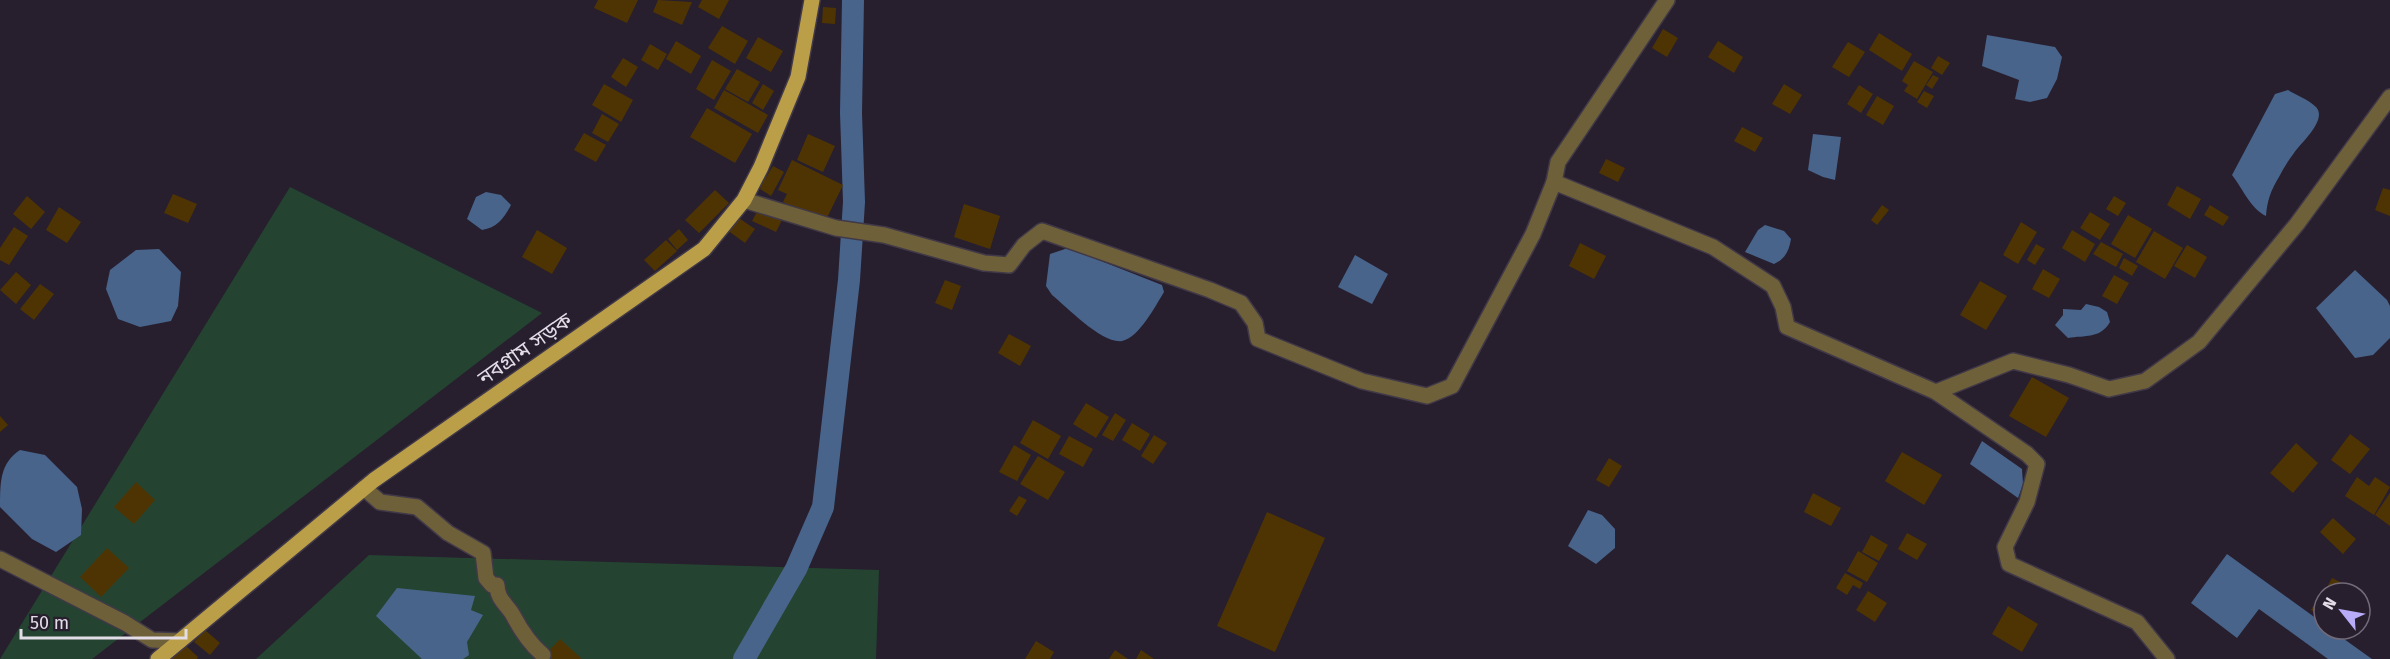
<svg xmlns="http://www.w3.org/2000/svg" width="2390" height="659" font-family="'Fira Sans','Noto Sans Bengali',sans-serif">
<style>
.green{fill:#244431}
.water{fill:#48648b}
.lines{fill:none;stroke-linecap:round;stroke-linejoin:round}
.canal{stroke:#48648b;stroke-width:22}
.building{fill:#4f3403}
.minor-casing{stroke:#413948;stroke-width:18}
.major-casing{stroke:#413948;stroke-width:18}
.minor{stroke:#6e6139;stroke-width:15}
.major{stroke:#bb9e48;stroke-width:15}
.labels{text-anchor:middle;stroke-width:5;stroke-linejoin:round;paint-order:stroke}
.street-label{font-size:21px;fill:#e3dde8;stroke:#271e2e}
</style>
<rect width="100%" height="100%" fill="#271e2e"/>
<g class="green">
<path d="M290 187 542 313 92 659H0Z"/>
<path d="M369 555 879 570 876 659H256Z"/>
</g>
<g class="water">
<path d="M1987 35 2055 47 2062 57 2057 79 2047 98 2030 102 2015 99 2019 80 1982 66Z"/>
<path d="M2288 90C2296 95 2309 100 2316 107 2328 120 2300 144 2294 153 2288 161 2283 169 2279 177 2271 190 2267 201 2266 216 2250 208 2243 189 2232 175L2275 94Z"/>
<path d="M1813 134 1841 137 1835 180 1823 177 1808 170Z"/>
<path d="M486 192 501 195 511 205C504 218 497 228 482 230L467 219 476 197Z"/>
<path d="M1765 225 1784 231 1791 239C1789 251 1785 259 1774 264L1745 252 1758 230Z"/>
<path d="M1068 248 1162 285 1164 292C1156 305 1139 338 1122 341 1102 344 1068 308 1052 295L1046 286 1050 254Z"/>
<path d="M159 249 181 272 178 306 171 321 140 327 118 319 106 289 110 270 136 250Z"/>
<path d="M1355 255 1388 274 1372 304 1338 287Z"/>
<path d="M2355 270 2387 300 2390 306V338L2373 355 2355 358 2316 308Z"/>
<path d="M2086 304 2099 307 2107 312 2110 322C2100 339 2085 335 2068 338L2055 325 2063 315V309L2081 310Z"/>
<path d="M1982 441 2022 469 2023 484 2018 498 1970 464Z"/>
<path d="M20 450 45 455 77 487 82 509 81 535 56 552 32 539 0 507C0 482 0 463 20 450Z"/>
<path d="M1588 510 1602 515 1615 529V548L1596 564 1568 546Z"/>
<path d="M2227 554 2324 624V629H2330L2372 659H2328L2259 609 2237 638 2191 603Z"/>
<path d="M397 588 475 596 471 610 483 615 467 642 469 655 463 659H422L376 616Z"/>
</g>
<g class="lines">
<path class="canal" d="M744 659 796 569 823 507 849 280 854 202 851 113 853 0"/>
</g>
<g class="building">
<path d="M598 0H638L627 23 594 8Z"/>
<path d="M658 0 692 2 682 25 653 12Z"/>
<path d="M702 0H729L719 19 698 7Z"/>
<path d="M823 7 836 8 835 24 822 23Z"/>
<path d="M722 26 748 41 735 64 708 48Z"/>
<path d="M1663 29 1678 38 1667 57 1652 48Z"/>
<path d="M1879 33 1912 54 1902 71 1869 50Z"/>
<path d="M758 37 783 51 771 72 746 58Z"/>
<path d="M676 41 701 56 691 74 666 59Z"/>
<path d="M1718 41 1743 57 1734 73 1708 57Z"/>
<path d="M1848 42 1865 52 1849 77 1832 67Z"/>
<path d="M650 44 667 54 658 70 641 60Z"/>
<path d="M1938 56 1950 63 1942 75 1931 68Z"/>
<path d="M623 58 638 67 626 87 611 77Z"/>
<path d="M712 60 731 71 714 100 696 89Z"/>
<path d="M1914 61 1933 72 1917 99 1904 91 1908 85 1902 81Z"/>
<path d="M737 69 760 82 748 102 725 89Z"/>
<path d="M1933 75 1939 78 1932 89 1926 85Z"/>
<path d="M604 84 633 100 621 122 592 105Z"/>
<path d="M763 84 774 91 763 110 752 103Z"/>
<path d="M1784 84 1802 95 1790 114 1772 104Z"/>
<path d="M1859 85 1873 94 1861 113 1847 104Z"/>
<path d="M724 90 768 115 758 133 714 108Z"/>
<path d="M1924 91 1934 96 1927 108 1917 102Z"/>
<path d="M1877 96 1894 106 1883 125 1866 115Z"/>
<path d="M707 108 752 134 735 163 690 137Z"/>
<path d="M602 114 619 124 608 142 592 133Z"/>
<path d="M1742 127 1763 138 1755 152 1734 141Z"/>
<path d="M584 133 606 145 596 162 574 150Z"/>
<path d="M808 134 835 146 823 172 797 160Z"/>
<path d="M1606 159 1625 168 1618 182 1599 173Z"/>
<path d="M792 160 843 185 825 222 783 202 787 194 778 190Z"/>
<path d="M773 166 784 172 771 196 760 189 762 184 757 182 761 174 766 177Z"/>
<path d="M2177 186 2201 199 2190 219 2167 205Z"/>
<path d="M2383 188 2390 190V216L2375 210Z"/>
<path d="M715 190 729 203 699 233 685 220Z"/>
<path d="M173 194 197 204 188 223 164 213Z"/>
<path d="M27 196 45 212 31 229 13 214Z"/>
<path d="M2114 196 2126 203 2118 216 2106 209Z"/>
<path d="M964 204 1000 216 990 249 954 237Z"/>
<path d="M1882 205 1889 210 1877 225 1871 220Z"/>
<path d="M2210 205 2229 217 2223 226 2204 215Z"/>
<path d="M59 207 81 222 67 243 46 230Z"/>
<path d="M759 208 782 220 776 232 752 221Z"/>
<path d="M2090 212 2110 224 2100 240 2080 228Z"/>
<path d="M2128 215 2152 229 2135 258 2111 244Z"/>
<path d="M736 216 755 229 745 243 727 230Z"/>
<path d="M2021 222 2037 232 2018 264 2003 255Z"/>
<path d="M14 227 28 236 9 265 0 260V248Z"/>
<path d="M679 229 688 240 677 250 668 239Z"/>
<path d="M537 230 567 248 552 274 522 257Z"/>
<path d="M2072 230 2095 244 2085 262 2062 248Z"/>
<path d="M2154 231 2183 248 2165 279 2136 262Z"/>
<path d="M666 240 677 251 655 271 644 260Z"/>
<path d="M2101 242 2123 254 2116 267 2093 254Z"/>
<path d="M1580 243 1606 256 1594 279 1569 266Z"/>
<path d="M2036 244 2045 249 2035 265 2027 260Z"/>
<path d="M2187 245 2207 257 2195 278 2174 266Z"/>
<path d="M2124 258 2138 266 2132 276 2119 268Z"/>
<path d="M2043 269 2060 279 2049 298 2032 289Z"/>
<path d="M16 272 31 285 16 304 0 290Z"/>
<path d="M2114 275 2129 283 2117 304 2102 296Z"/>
<path d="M945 280 961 286 952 310 935 303Z"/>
<path d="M1980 281 2007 296 1986 330 1960 315Z"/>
<path d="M40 284 54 294 34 320 20 309Z"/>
<path d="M1009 334 1031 346 1020 366 998 353Z"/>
<path d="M2032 377 2069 398 2046 437 2009 416Z"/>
<path d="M1086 403 1109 417 1096 438 1073 424Z"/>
<path d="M1115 413 1126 420 1113 441 1102 435Z"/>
<path d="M0 416 8 425 0 432Z"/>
<path d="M1033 420 1061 436 1048 459 1020 443Z"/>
<path d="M1132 423 1150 434 1140 451 1122 440Z"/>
<path d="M2350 434 2370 449 2350 474 2331 460Z"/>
<path d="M1154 435 1167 443 1153 464 1141 456Z"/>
<path d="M1069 436 1093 449 1083 467 1059 454Z"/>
<path d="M2296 443 2318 463 2293 493 2270 473Z"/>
<path d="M1014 445 1031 455 1017 481 999 472Z"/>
<path d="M1902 452 1942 475 1924 505 1885 481Z"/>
<path d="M1038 456 1065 472 1048 500 1020 484Z"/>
<path d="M1609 458 1622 466 1609 487 1596 480Z"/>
<path d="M2357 477 2369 486 2375 477 2390 487 2374 515 2345 496Z"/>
<path d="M136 482 155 500 134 524 114 507Z"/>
<path d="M1813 493 1841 508 1831 526 1804 512Z"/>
<path d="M2390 493V526L2375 515Z"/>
<path d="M1019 496 1027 500 1017 516 1009 511Z"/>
<path d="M1267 512 1325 538 1275 652 1217 626Z"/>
<path d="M2333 518 2356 539 2343 554 2320 532Z"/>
<path d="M1907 533 1927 544 1917 560 1898 549Z"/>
<path d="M1871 535 1888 545 1879 561 1862 552Z"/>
<path d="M107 548 129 568 101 597 80 577Z"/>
<path d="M1858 551 1878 563 1867 582 1847 571Z"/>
<path d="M1845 573 1863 583 1860 589 1853 585 1847 595 1836 588Z"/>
<path d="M2332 578 2342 583 2337 593H2324Z"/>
<path d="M1868 591 1887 603 1875 622 1856 610Z"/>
<path d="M2321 593 2324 595V610L2320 616 2311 610Z"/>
<path d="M2008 606 2038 624 2022 652 1992 634Z"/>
<path d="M2338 629H2357L2352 637Z"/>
<path d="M205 630 220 643 210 655 194 642Z"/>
<path d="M560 639 582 659H541Z"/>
<path d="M1036 641 1054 652 1050 659H1025Z"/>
<path d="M184 644 198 657 197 659H171Z"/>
<path d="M1115 650 1128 659H1109Z"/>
<path d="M1141 650 1154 659H1136Z"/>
</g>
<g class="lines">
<defs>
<g id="minor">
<path d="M1554 182 1558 162 1667 0"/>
<path d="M744 200 836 228 884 235 984 263 1009 265 1024 245 1042 231 1210 290 1241 303 1255 323 1258 339 1362 381 1427 396 1452 386 1533 234 1554 182 1713 247 1773 286 1783 307 1787 327 1936 392 2027 454 2037 464 2027 502 2005 547 2009 564 2137 622 2167 659"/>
<path d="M1936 392 2013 361 2069 375 2109 389 2145 381 2199 342 2297 224 2390 97"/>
<path d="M364 488 380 502 417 507 448 533 483 553 486 578 492 585H497C497 600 508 605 514 617 522 632 530 644 543 655"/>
<path d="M0 559 125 623 152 640 180 641"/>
</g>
<path id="major" d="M158 659 374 480 704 249 744 200 761 167 798 77 812 0"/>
</defs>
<use href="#minor" class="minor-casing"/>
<use href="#major" class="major-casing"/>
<use href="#minor" class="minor"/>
<use href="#major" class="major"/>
</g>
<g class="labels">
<g class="street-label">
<text transform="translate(525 349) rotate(-35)" y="7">নবগ্রাম সড়ক</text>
</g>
</g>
<g transform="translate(2342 611) rotate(301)"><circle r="28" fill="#271e2e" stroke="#726a78" stroke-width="1.5"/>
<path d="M0-4.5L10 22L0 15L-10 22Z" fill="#b8abf7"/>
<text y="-9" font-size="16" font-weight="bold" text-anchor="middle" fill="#e3dde8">N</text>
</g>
<path d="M21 629v9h165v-9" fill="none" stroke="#e3dde8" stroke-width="3"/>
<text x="30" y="629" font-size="18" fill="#e3dde8" stroke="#271e2e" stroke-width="4.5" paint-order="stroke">50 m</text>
</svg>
